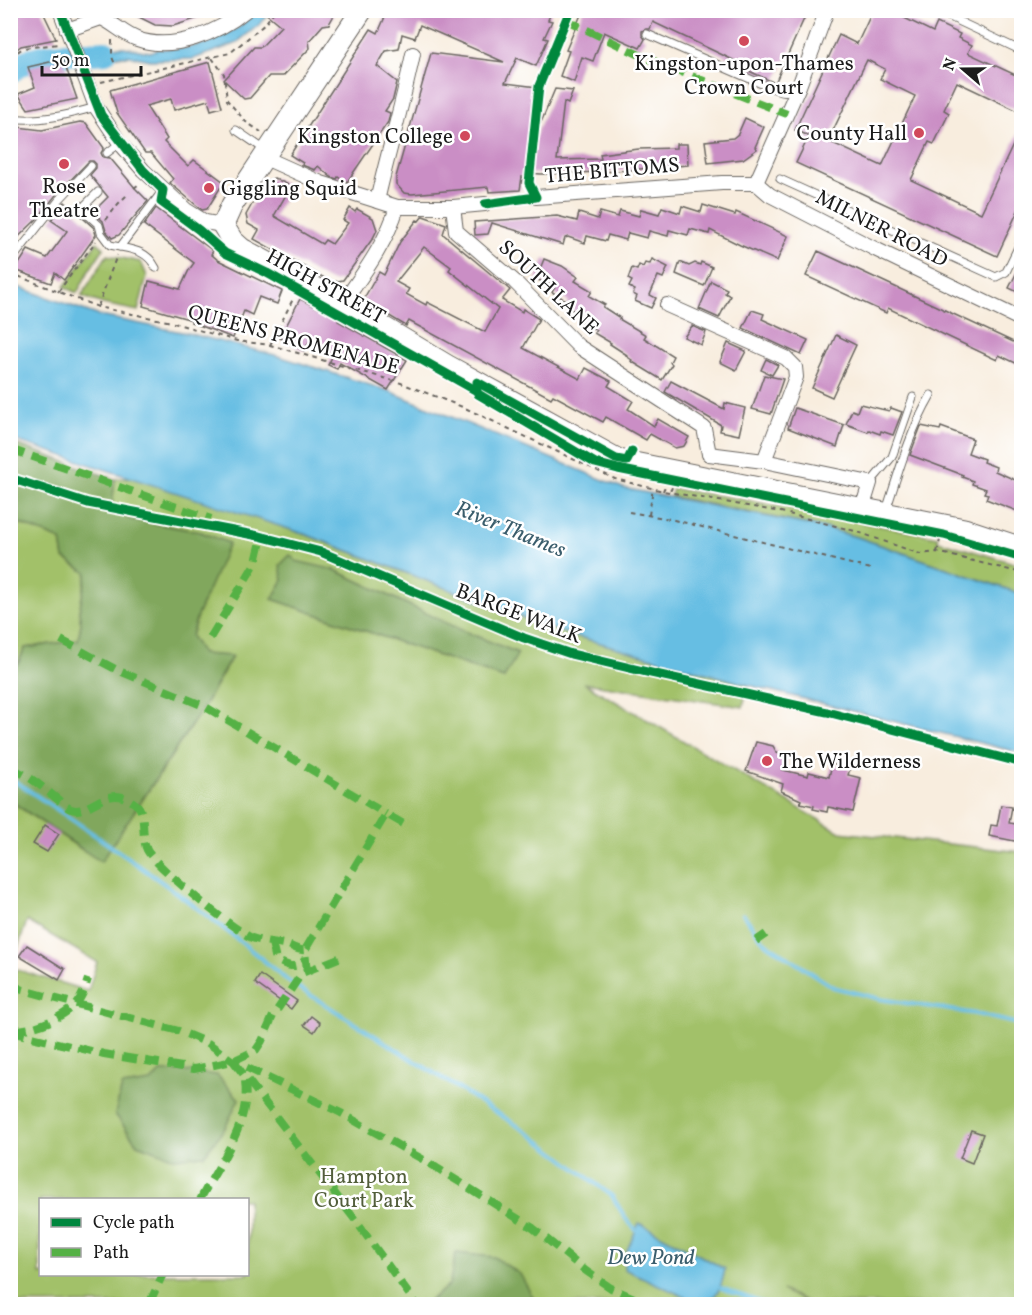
<svg xmlns="http://www.w3.org/2000/svg" width="1032" height="1315" font-family="Vollkorn,serif">
<style>
.green{fill:#a2c169;stroke:#5f6e42;stroke-width:1.5;fill-rule:evenodd}
.forest{fill:#81a75d;stroke:#4e623c;stroke-width:1.5}
.water{fill:#66bee3;stroke:#416d80;stroke-width:1.5}
.lines{fill:none;stroke-linecap:round;stroke-linejoin:round}
.stream{stroke:#66bee3;stroke-width:4}
.river{stroke:#66bee3;stroke-width:24}
.building{fill:#ca8ec5;fill-rule:evenodd}
.lane-casing{stroke:#696560;stroke-width:9}
.street-casing{stroke:#696560;stroke-width:16}
.primary-casing{stroke:#696560;stroke-width:23}
.path{stroke:#696560;stroke-width:2;stroke-dasharray:4.5 4.5;stroke-linecap:butt}
.lane{stroke:#fff;stroke-width:7}
.street{stroke:#fff;stroke-width:14}
.primary{stroke:#fff;stroke-width:21}
.quiet{stroke:#55b145;stroke-width:8;stroke-dasharray:15 8;stroke-linecap:butt}
.cycleway-casing{stroke:#fff;stroke-width:13}
.cycleway{stroke:#00873e;stroke-width:9}
.poi-dot{fill:#d1495b;stroke:#fff;stroke-width:2}
.labels{text-anchor:middle;stroke-width:5;stroke-linejoin:round;paint-order:stroke}
.poi-label{font-size:21px;fill:#1c1c1c;stroke:#fff}
.street-label{font-size:21px;fill:#1c1c1c;stroke:#fff}
.park-label{font-size:21px;fill:#525e3b;stroke:#fff}
.water-label{font-size:22px;font-style:italic;fill:#3a5d6c;stroke:#fff}
</style>
<rect width="100%" height="100%" fill="#fff"/>
<filter id="ink" filterUnits="userSpaceOnUse"><feTurbulence type="fractalNoise" baseFrequency=".0167" numOctaves="2"/><feDisplacementMap in="SourceGraphic" scale="12" xChannelSelector="R" yChannelSelector="G"/><feConvolveMatrix kernelMatrix="1 2 1 2 8 2 1 2 1" color-interpolation-filters="sRGB"/></filter>
<filter id="wash" filterUnits="userSpaceOnUse"><feTurbulence type="fractalNoise" baseFrequency=".008" numOctaves="4" result="noise"/><feDisplacementMap in="SourceGraphic" scale="24" xChannelSelector="R" yChannelSelector="G"/><feGaussianBlur stdDeviation="1.35" result="paint"/><feColorMatrix in="noise" values="0 0 0 0 0 0 0 0 0 0 0 0 0 0 0 0 0 1.4 0 .05"/><feComposite in="paint" operator="in"/></filter>
<g filter="url(#wash)">
<rect width="100%" height="100%" fill="#f8edde"/>
<g class="green">
<path d="M97 242 104 248 90 269 77 293 64 287Z"/>
<path d="M107 255 141 262 147 276 138 311 103 304 81 296Z"/>
<path d="M134 477 307 535 558 631 748 685 743 707 584 683 840 832 1021 852V1304H812L782 1290 809 1304H11L10 801 84 851 138 807 204 706 232 657 202 654 191 636 197 616 228 543 201 532 129 519 112 506 115 479ZM335 570 461 630 517 653 504 678 273 599 284 580ZM27 921 97 962 88 991 11 968ZM40 1200H248V1274H40Z"/>
<path d="M673 489 740 499 938 537V541L1021 565V594L863 539 829 529 671 496Z"/>
<path d="M10 520 61 540 64 558 87 573 79 611 81 624 78 640 25 648 17 665 10 664Z"/>
</g>
<g class="forest">
<path d="M10 442 115 479 112 506 129 519 201 532 229 543 197 616 191 636 202 654 232 656 204 706 101 862 11 801V664H18L25 648 78 640 81 624 79 611 87 573 64 558 61 540 11 520Z"/>
<path d="M290 555 296 561 335 570 461 630 518 653 504 678 272 599 283 580 280 565Z"/>
<path d="M182 1071 217 1075 239 1099 225 1128 204 1155 175 1158 137 1144 115 1114 122 1086 151 1082 160 1072Z"/>
<path d="M456 1253 494 1257 520 1274 535 1301 534 1304H431L429 1301 449 1285Z"/>
</g>
<g class="water">
<path d="M256 11H270L260 24 235 44 193 59 150 60 131 56H99L94 46 124 47 150 52 159 49 185 48 208 43 238 28Z"/>
<path d="M59 45 63 57 27 67 11 85V63C25 49 39 49 59 45Z"/>
<path d="M10 284 100 316 187 333 275 355 389 391 623 488 829 529 863 539 1021 594V753L748 685 558 631 307 535 11 439Z"/>
<path d="M639 1223 725 1269C722 1285 718 1300 700 1304L624 1269 625 1255Z"/>
</g>
<g class="lines">
<g class="stream">
<path d="M10 778C105 841 201 906 288 981L529 1133 612 1196 626 1219 636 1230"/>
<path d="M743 914 764 942 833 987 880 999 976 1014 1022 1025"/>
<path d="M721 1288 765 1304"/>
</g>
<path class="river" d="M10 72C37 48 72 56 105 52"/>
</g>
<g id="blocks">
<g class="building">
<path d="M10 10H42L56 39 21 46 10 54Z"/>
<path d="M125 10H215V13L173 26 155 25Z"/>
<path d="M262 10H337L329 24 323 25 309 41 310 48 283 76H269L250 98 244 99 224 80 254 47H261L281 26Z"/>
<path d="M388 10H552L548 20 552 21 544 38 548 39 536 66 517 58 505 83 537 87 530 149 555 89 573 91 568 104 564 102 557 160 601 159 600 154 639 149 676 148V144H687L688 165 603 172 541 174 528 173 527 178 522 177 520 190 489 192 488 187 412 194 404 193 396 184V177L431 53 504 62 420 25 415 38 402 34 399 49 386 51 377 66 397 82 393 99 385 111 390 113 388 122 347 182 338 177 337 179 331 177 318 166 315 170 302 165 303 163 290 155 371 29 378 33Z"/>
<path d="M583 10H808L775 83 749 71 750 68 653 22 650 29H646L642 31V35L645 39 640 48 604 32 593 61 582 57 574 82 560 76 569 51 566 50Z"/>
<path d="M873 10H888L933 32 937 23 960 34 958 38 972 45 968 53 1022 78V113L957 82 944 110 949 113 934 144 929 142 911 180 981 213 1022 126V202L997 256 796 163 809 136 795 130 839 35 857 44ZM867 60 885 69 880 79 915 96 882 166 828 141Z"/>
<path d="M63 59 77 99 28 109 18 94 35 87 28 67Z"/>
<path d="M210 62 222 107 211 110 208 100 174 110 171 99 146 106 167 139 164 142 188 166 194 160 224 182 207 209 202 210 170 183 173 179 151 153H145L117 113 110 90Z"/>
<path d="M745 118 764 127 755 147 757 149 743 159 708 163 705 141 733 138 738 134Z"/>
<path d="M80 122 86 123 104 148 101 153 103 157 110 158 136 189 148 201 119 235 112 238 106 231 103 221 93 212 108 197 90 175 96 168V164L93 161H89L56 195 36 220 10 245V126L42 130Z"/>
<path d="M274 178 291 186 274 216 322 244 325 240 332 244 348 223 343 220 350 208 355 212 357 209 373 218 377 230 373 238 343 280 333 282 328 280 254 239 259 230 248 224 246 215 265 181Z"/>
<path d="M65 202 94 228 96 235 64 280 55 273 51 283 15 270 28 250 47 258 67 231 51 220Z"/>
<path d="M703 205 735 215 736 212 788 236 777 261 740 245 710 230 709 234 690 229 688 235 669 230 668 236 649 231 647 238 628 233 626 240 608 235 606 241 587 236 585 243 568 237 565 238 563 245 492 223 488 234 475 235 474 222 557 216 577 221 579 213 598 219 600 212 618 217 620 211 639 216 641 209 659 214 662 207 680 213 682 206 701 212Z"/>
<path d="M156 208 213 251 211 254 218 260 282 291 277 304 259 297 252 315 244 311 233 338 191 322 192 320 143 306 149 281 180 289 189 270 194 263 144 225Z"/>
<path d="M423 216 446 224 443 234 510 290 502 300 522 312 523 309 539 319 523 348 580 379 586 368 611 381 608 386 633 401 628 409 654 426 658 419 689 437 684 446 675 448 650 434 646 440 606 417 603 422 553 395 551 398 409 321 406 326 363 300 379 272 384 275 400 242 417 220 419 221ZM424 247 451 267 449 270 498 309 485 332 427 302 426 305 406 294 409 289 396 282Z"/>
<path d="M818 251 1022 346V366L999 355 997 360 888 308 886 313 806 276Z"/>
<path d="M544 259 562 266 578 277 575 281 592 291 589 296 605 305 603 307 620 318 619 319 646 335 644 338 673 356 670 362 672 364 662 380 631 361 632 360 626 356 627 355 610 344 611 343 594 333 596 330 579 320 582 316 566 306 569 302 552 292 555 287 536 279Z"/>
<path d="M652 259 668 267 663 278 658 276 650 295 656 298 651 308 635 301 637 296 633 294 635 290 629 287 632 281 628 279 632 268 637 270 639 265 643 267 645 263 650 264Z"/>
<path d="M680 262 689 266 695 263 700 265 701 262 712 267 704 286 676 274Z"/>
<path d="M1022 262V294L1009 288Z"/>
<path d="M711 281 727 289 725 293 730 296 719 318 699 309Z"/>
<path d="M300 299 339 319 338 321 407 360 388 390 340 363 337 369 328 365 333 355 309 342 304 351 280 338Z"/>
<path d="M752 310 764 314 762 319 808 340 801 355 743 328Z"/>
<path d="M692 326 706 332 701 345 684 337Z"/>
<path d="M836 335 856 345 832 397 812 388Z"/>
<path d="M728 343 746 351 736 370 720 362Z"/>
<path d="M766 359 778 365 772 375 761 370Z"/>
<path d="M764 375 783 379 771 414 752 409Z"/>
<path d="M671 381 724 409 725 403 745 408 739 435 720 431 721 425 665 392Z"/>
<path d="M860 404 889 411 891 408 902 412 893 435 881 431 880 434 869 430 868 432 846 424 852 410 857 412Z"/>
<path d="M795 408 844 425 837 447 788 428Z"/>
<path d="M921 426 940 430 941 427 973 439 968 453 984 459 983 462 996 467 995 471 1022 483V513L986 499 988 494 984 493 986 489 972 484 973 481 962 477 963 475 910 455Z"/>
<path d="M756 742 773 746 777 753 788 756 783 770 808 776 809 772 829 777 832 764 850 768 848 775 861 778 853 812 828 807 827 812 813 809 814 806 800 803 801 800 781 791 783 784 746 771Z"/>
<path d="M1001 805 1012 807 1009 823 1022 825 1020 842 989 836 991 825 997 826Z"/>
<path d="M45 825 59 834 47 852 33 844Z"/>
<path d="M27 945 65 969 59 980 19 956Z"/>
<path d="M260 975 297 1001 291 1009 255 983Z"/>
<path d="M311 1016 320 1023 314 1032 304 1025Z"/>
<path d="M971 1130 983 1134 972 1163 960 1158Z"/>
</g>
</g>
</g>
<g filter="url(#ink)">
<use href="#blocks" fill-opacity="0" stroke="#696560" stroke-width="1.5"/>
<g class="lines">
<defs>
<g id="lane">
<path d="M935 10 1022 51"/>
<path d="M647 34 771 88C780 91 788 94 797 88"/>
<path d="M10 118C39 122 68 115 96 107"/>
<path d="M236 130 265 150"/>
<path d="M107 153 120 143"/>
<path d="M780 179 996 277 1006 272 1022 239"/>
<path d="M98 192 81 209 99 225 101 233 110 245 120 247 163 190"/>
<path d="M120 247C136 250 148 252 156 268"/>
<path d="M10 262 60 199 91 166"/>
<path d="M870 483 892 457 913 397"/>
<path d="M886 511C899 471 910 431 931 395"/>
</g>
<g id="street">
<path d="M60 10 96 107 120 143 143 170 186 210 205 222 223 225"/>
<path d="M67 30 101 18C114 23 123 34 137 39 173 52 218 33 246 10"/>
<path d="M263 157 321 183 397 207H453L485 204"/>
<path d="M756 183 799 86 827 10"/>
<path d="M536 197 722 183H756L770 195 875 249 1022 320"/>
<path d="M377 201C388 152 403 103 413 54"/>
<path d="M453 207 456 231 514 281 578 346 704 428 709 454"/>
<path d="M343 303C363 274 387 242 397 207"/>
<path d="M667 305 786 358 795 367 796 377 764 461"/>
<path d="M709 454 764 461 870 483 862 509"/>
</g>
<path id="primary" d="M362 10 232 205 223 225 232 240 242 249 343 303 448 366 619 460 964 529 1022 548"/>
</defs>
<use href="#lane" class="lane-casing"/>
<use href="#street" class="street-casing"/>
<use href="#primary" class="primary-casing"/>
<g class="path">
<path d="M112 40V57L115 64"/>
<path d="M10 57 23 48 59 44"/>
<path d="M212 58 224 74 227 100 246 122 261 132"/>
<path d="M101 82 230 53 265 24 275 10"/>
<path d="M134 188 139 184"/>
<path d="M106 220 118 204 127 195"/>
<path d="M10 273 98 307 167 321 237 341 270 345 401 383 465 408 615 479 663 491 781 512 855 531 920 554 937 552 1022 573"/>
<path d="M58 292 96 241"/>
<path d="M98 306 117 255"/>
<path d="M270 345 294 297"/>
<path d="M663 491 664 488 671 490 672 487"/>
<path d="M629 512 670 519 871 569"/>
<path d="M649 515 653 488"/>
<path d="M937 552 940 540"/>
<path d="M1013 609 1022 613"/>
</g>
<use href="#lane" class="lane"/>
<use href="#street" class="street"/>
<use href="#primary" class="primary"/>
<g class="quiet">
<path d="M566 20 644 57 787 114"/>
<path d="M10 449 211 519"/>
<path d="M210 638 256 562 262 537"/>
<path d="M61 640 117 670 204 706 386 814"/>
<path d="M10 768C28 774 42 787 56 798 60 801 66 807 71 809 91 816 108 779 138 806 146 814 141 838 147 850 155 866 235 931 252 938 263 942 276 942 288 945 294 947 298 951 305 950"/>
<path d="M756 941 766 934"/>
<path d="M272 943 276 960C288 966 295 970 305 960"/>
<path d="M307 971 305 950 386 814 409 827"/>
<path d="M10 984 23 990 179 1031 208 1043 233 1061 341 1113 429 1163 533 1228 586 1271 611 1288 648 1304"/>
<path d="M13 1030C34 1030 60 1019 75 1005 82 998 85 988 88 979"/>
<path d="M10 1032 104 1054 194 1069 214 1065 233 1061 256 1050 262 1041 273 1016 302 973 341 957"/>
<path d="M234 1062 353 1217 416 1304"/>
<path d="M200 1200C219 1163 251 1124 245 1081"/>
<path d="M149 1304 163 1274"/>
</g>
<defs>
<g id="cycleway">
<path d="M60 10 101 115 143 170 163 190 161 202 199 230 225 253 267 273 477 391 478 394 595 463 618 469 944 535 1022 558"/>
<path d="M485 204 536 197 529 183 539 86 570 10"/>
<path d="M477 382 616 459 627 461 632 451"/>
<path d="M10 478 88 503 259 536 321 552 524 638 571 654 651 673 827 712 1022 763"/>
</g>
</defs>
<use href="#cycleway" class="cycleway-casing"/>
<use href="#cycleway" class="cycleway"/>
</g>
</g>
<g class="poi-dot">
<circle cx="744" cy="41" r="6"/>
<circle cx="919" cy="133" r="6"/>
<circle cx="465" cy="136" r="6"/>
<circle cx="64" cy="164" r="6"/>
<circle cx="209" cy="188" r="6"/>
<circle cx="767" cy="761" r="6"/>
</g>
<g class="labels">
<g class="poi-label">
<text x="744" y="70">Kingston-upon-Thames<tspan x="744" dy="24">Crown Court</tspan></text>
<text x="907" y="140" text-anchor="end">County Hall</text>
<text x="453" y="143" text-anchor="end">Kingston College</text>
<text x="64" y="193">Rose<tspan x="64" dy="24">Theatre</tspan></text>
<text x="221" y="195" text-anchor="start">Giggling Squid</text>
<text x="779" y="768" text-anchor="start">The Wilderness</text>
</g>
<g class="street-label">
<text transform="translate(612 170) rotate(-5)" y="7">THE BITTOMS</text>
<text transform="translate(882 228) rotate(27)" y="7">MILNER ROAD</text>
<text transform="translate(326 286) rotate(29)" y="7">HIGH STREET</text>
<text transform="translate(549 287) rotate(43)" y="7">SOUTH LANE</text>
<text transform="translate(294 339) rotate(15)" y="7">QUEENS PROMENADE</text>
<text transform="translate(519 613) rotate(21)" y="7">BARGE WALK</text>
</g>
<g class="park-label">
<text x="364" y="1183">Hampton<tspan x="364" dy="24">Court Park</tspan></text>
</g>
<g class="water-label">
<text transform="translate(511 528) rotate(22)" y="8">River Thames</text>
<text x="651" y="1264">Dew Pond</text>
</g>
</g>
<rect width="1032" height="1315" fill="none" stroke="#fff" stroke-width="36"/>
<rect x="39" y="1198" width="210" height="78" fill="#ffffff" stroke="#a4a4a4" stroke-width="1.5"/>
<rect x="51" y="1218" width="30" height="9" fill="#00873e" stroke="#a4a4a4" stroke-width="1.5"/>
<text x="93" y="1228" font-size="18" fill="#1c1c1c">Cycle path</text>
<rect x="51" y="1248" width="30" height="9" fill="#55b145" stroke="#a4a4a4" stroke-width="1.5"/>
<text x="93" y="1258" font-size="18" fill="#1c1c1c">Path</text>
<g transform="translate(963 69) rotate(290)" stroke="#ffffff" stroke-width="4.5" paint-order="stroke">
<path d="M0-4.5L10 22L0 15L-10 22Z" fill="#1c1c1c"/>
<text y="-9" font-size="16" font-weight="bold" text-anchor="middle" fill="#1c1c1c">N</text>
</g>
<path d="M42 66v9h99v-9" fill="none" stroke="#1c1c1c" stroke-width="3"/>
<text x="51" y="66" font-size="18" fill="#1c1c1c" stroke="#ffffff" stroke-width="4.5" paint-order="stroke">50 m</text>
</svg>
